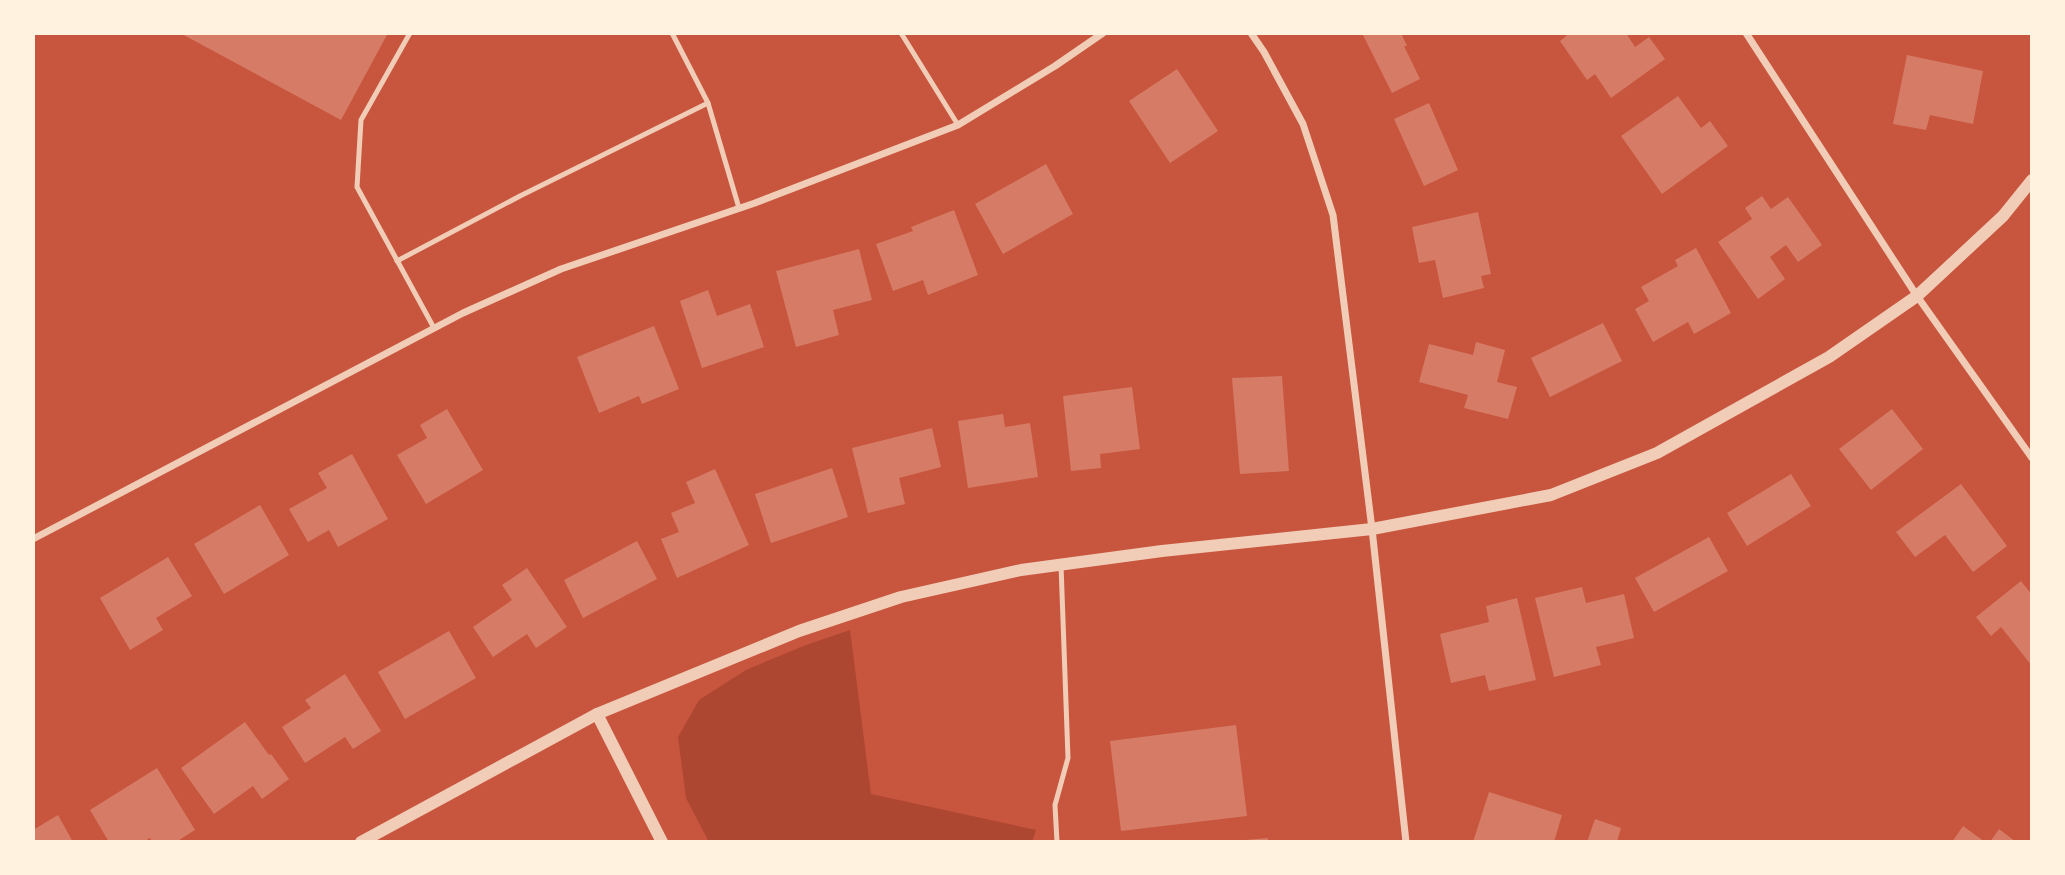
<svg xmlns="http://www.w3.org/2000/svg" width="2065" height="875" font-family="Signika,sans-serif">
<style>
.green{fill:#ae4732}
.building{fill:#d67c66}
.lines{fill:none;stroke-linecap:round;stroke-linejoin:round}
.service{stroke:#f1ccb7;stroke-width:5}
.minor{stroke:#f1ccb7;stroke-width:7}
.tertiary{stroke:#f1ccb7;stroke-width:12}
</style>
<rect width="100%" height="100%" fill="#c8553d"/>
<path class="green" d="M850 630 871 794 1036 830 1032 842H709L686 798 678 737 699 700 746 670 806 645Z"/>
<g class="building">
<path d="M180 33H388L341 120Z"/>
<path d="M1362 33H1401L1407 46H1404L1420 79 1392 93Z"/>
<path d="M1570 33H1626L1635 47 1649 37 1665 59 1611 98 1595 74 1587 80 1560 41Z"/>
<path d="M1907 55 1983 71 1973 124 1930 115 1926 130 1893 124Z"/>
<path d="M1177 69 1218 131 1170 163 1129 101Z"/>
<path d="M1678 96 1701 128 1710 121 1728 146 1662 194 1621 136Z"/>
<path d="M1429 103 1458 170 1424 186 1394 119Z"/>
<path d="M1046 164 1073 214 1003 254 975 204Z"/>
<path d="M1762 196 1771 209 1788 197 1822 245 1798 262 1786 245 1770 257 1785 279 1758 299 1718 242 1752 219 1745 208Z"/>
<path d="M954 210 978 275 928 295 923 280 893 291 876 244 913 231 911 227Z"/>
<path d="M1478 212 1491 274 1481 276 1484 288 1443 298 1435 260 1419 263 1412 227Z"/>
<path d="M1696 248 1731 313 1694 334 1688 322 1653 342 1635 309 1649 301 1641 287 1678 266 1675 260Z"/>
<path d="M859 249 872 300 833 310 839 335 796 347 776 271Z"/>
<path d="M708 290 717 316 750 304 764 347 702 368 680 301Z"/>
<path d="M1603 323 1622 361 1550 397 1531 358Z"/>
<path d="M654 326 679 389 642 404 639 396 599 413 577 357Z"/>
<path d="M1476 342 1505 350 1497 382 1517 387 1508 419 1464 408 1468 395 1419 382 1429 344 1473 355Z"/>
<path d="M1282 376 1289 471 1240 474 1232 378Z"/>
<path d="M1132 387 1140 449 1100 454 1101 468 1071 471 1063 396Z"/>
<path d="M447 409 483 470 426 504 397 455 427 438 420 425Z"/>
<path d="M1892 409 1923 449 1871 490 1839 449Z"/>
<path d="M1003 414 1005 427 1030 423 1038 477 968 488 958 421Z"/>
<path d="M932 428 941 467 899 478 905 504 868 513 852 448Z"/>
<path d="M352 454 388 519 338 547 329 530 308 542 289 509 327 488 318 473Z"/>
<path d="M832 468 848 517 771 543 755 494Z"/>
<path d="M715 469 749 545 677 578 661 539 679 532 671 513 695 503 686 482Z"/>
<path d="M1791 474 1811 506 1747 546 1727 513Z"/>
<path d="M1961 484 2007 546 1973 572 1945 535 1915 557 1896 532Z"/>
<path d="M260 505 289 555 224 594 194 544Z"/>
<path d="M1709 537 1728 571 1654 612 1635 578Z"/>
<path d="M637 541 657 579 583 618 564 580Z"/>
<path d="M168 557 192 596 156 618 163 630 130 650 100 598Z"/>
<path d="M527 568 567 627 536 648 527 634 493 657 473 627 512 600 502 585Z"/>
<path d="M2021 581 2032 595V666L2001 627 1991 636 1976 617Z"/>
<path d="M1582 587 1586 603 1624 594 1634 638 1596 647 1601 665 1554 677 1535 598Z"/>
<path d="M1517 598 1536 680 1489 691 1485 675 1451 683 1440 634 1489 622 1486 606Z"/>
<path d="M449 631 476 678 405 719 378 672Z"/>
<path d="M345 674 381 731 353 749 345 737 305 763 282 727 311 708 305 700Z"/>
<path d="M245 722 269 755 271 754 289 779 262 799 253 786 214 814 181 768Z"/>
<path d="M1236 725 1247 816 1121 831 1110 741Z"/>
<path d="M157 768 195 830 176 842H152L150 838 143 842H109L90 810Z"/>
<path d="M1489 792 1562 815 1554 842H1473Z"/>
<path d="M58 815 73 842H33V830Z"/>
<path d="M1595 819 1621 828 1617 842H1587Z"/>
<path d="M1963 826 1985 842H1952Z"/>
<path d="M1999 829 2016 842H1990Z"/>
<path d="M1268 838V842H1245V840Z"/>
</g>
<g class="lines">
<g class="service">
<path d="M410 33 361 120 357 187 434 328"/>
<path d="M672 33 708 103 739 208"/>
<path d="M901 33 958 125"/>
<path d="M397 261 520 196 708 103"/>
<path d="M1057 842 1055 805 1068 758 1061 565"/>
</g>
<g class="minor">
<path d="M1251 33 1264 52 1303 124 1333 215 1372 529 1406 842"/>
<path d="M1746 33 1917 296 2032 458"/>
<path d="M33 539 463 313 561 269 755 203 958 125 1055 66 1103 33"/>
</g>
<g class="tertiary">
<path d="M597 714 662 842"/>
<path d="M361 842 597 714 799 631 901 597 1021 570 1162 551 1372 529 1551 495 1657 453 1829 357 1917 296 2003 216 2032 180"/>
</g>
</g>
<rect width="2065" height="875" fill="none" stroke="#fff3e0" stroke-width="70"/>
</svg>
